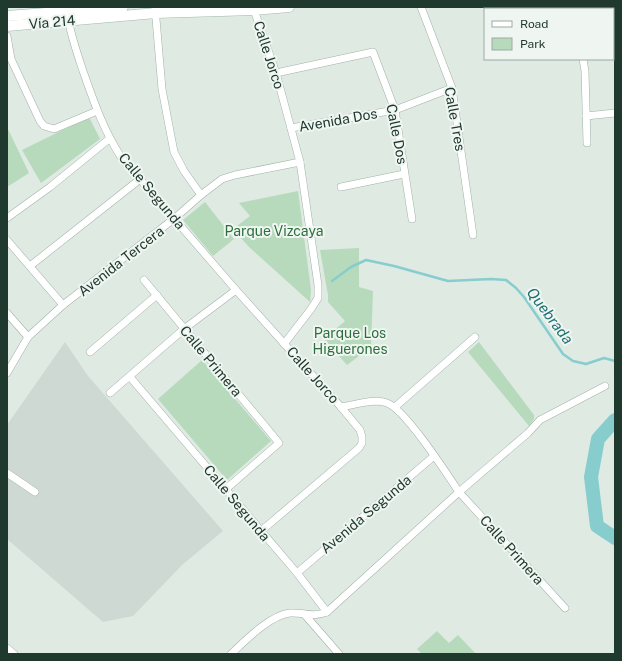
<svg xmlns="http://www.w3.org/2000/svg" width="622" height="661" font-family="'Public Sans',sans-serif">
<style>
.built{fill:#cdd9d2}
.green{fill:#b8dabc}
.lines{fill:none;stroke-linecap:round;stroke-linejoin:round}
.stream{stroke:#87cdce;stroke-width:2.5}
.river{stroke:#87cdce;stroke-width:14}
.street-casing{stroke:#a2b1a9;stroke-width:8}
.secondary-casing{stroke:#a0b8ac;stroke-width:11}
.street{stroke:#fff;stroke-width:7}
.secondary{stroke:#fff;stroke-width:10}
.labels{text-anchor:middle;stroke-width:4;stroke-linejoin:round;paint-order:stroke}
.street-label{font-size:14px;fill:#20392f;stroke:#eff6f1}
.park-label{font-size:14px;fill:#2c6e3c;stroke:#eff6f1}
.water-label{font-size:15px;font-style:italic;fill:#1d7172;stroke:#eff6f1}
</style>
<rect width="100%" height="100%" fill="#dfeae3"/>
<path class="built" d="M65 342 88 376 223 531 182 565 133 616 103 622 7 539V425Z"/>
<g class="green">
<path d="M89 117 100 139 41 183 22 150Z"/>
<path d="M7 127 29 173 7 187Z"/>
<path d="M298 191 311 290 310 302 249 247 233 229 250 216 239 203Z"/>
<path d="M205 202 234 239 213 256 183 220Z"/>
<path d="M359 248V287L373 291 371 347 347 365 324 339 345 321 328 302V295L320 250Z"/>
<path d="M479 342 534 415V419L529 426 468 352Z"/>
<path d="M202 360 271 441 227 480 158 399Z"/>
<path d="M437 631 449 643 458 635 476 654H422L417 649Z"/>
</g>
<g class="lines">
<path class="stream" d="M332 281 351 267 366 260 394 266 448 281 491 279 506 280 516 288 524 297 563 354 573 361 586 364 604 358 615 361"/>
<path class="river" d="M615 420 598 439 591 477 597 526 615 538"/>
<defs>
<g id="street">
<path d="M155 7 162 89 174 152 184 171 201 195"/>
<path d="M253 7 276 73 300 162 318 285V298L311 309 284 344"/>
<path d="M421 7 452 88 473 235"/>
<path d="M548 7 550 9"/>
<path d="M68 18C71 36 77 53 83 71 94 102 103 129 121 157L236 290 341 407 360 430 362 437V443L359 448 261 531"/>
<path d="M7 36 11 59 40 121 44 126 54 129 97 111"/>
<path d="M613 53H615"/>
<path d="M583 59 585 71 587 143"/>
<path d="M276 73 373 52 395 110 412 219"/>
<path d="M586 116 615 113"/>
<path d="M291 128 395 110 452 88"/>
<path d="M341 187 404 174"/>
<path d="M7 218 50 187 109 139"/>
<path d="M7 240 63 305"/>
<path d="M30 266 139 180"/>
<path d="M144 280 279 443 226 489"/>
<path d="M7 313 28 337"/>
<path d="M90 352 157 295"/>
<path d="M7 373 28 337 63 305 175 218 201 195 222 179 235 175 300 162"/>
<path d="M130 377 297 573 327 612"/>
<path d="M110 393 184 329 236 290"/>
<path d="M395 407 475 337"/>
<path d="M7 473 35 492"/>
<path d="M297 573 434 456"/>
<path d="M565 608 459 492 528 433 540 420 605 386"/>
<path d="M305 615 339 654"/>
<path d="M7 648 14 654"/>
<path d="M231 654C245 641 270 615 290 613 304 612 311 618 327 612L459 492C447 474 405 409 387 403 375 398 354 405 341 407"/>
</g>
<g id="secondary">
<path d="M7 16 123 7"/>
<path d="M7 26 156 13 254 10 289 7"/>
</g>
</defs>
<use href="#street" class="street-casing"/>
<use href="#secondary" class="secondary-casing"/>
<use href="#street" class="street"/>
<use href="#secondary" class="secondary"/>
</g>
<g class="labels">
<g class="street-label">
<text transform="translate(52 22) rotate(-5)" y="5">Vía 214</text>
<text transform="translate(269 55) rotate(72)" y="5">Calle Jorco</text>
<text transform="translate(455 119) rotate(80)" y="5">Calle Tres</text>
<text transform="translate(338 120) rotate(-10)" y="5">Avenida Dos</text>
<text transform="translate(397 134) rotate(79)" y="5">Calle Dos</text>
<text transform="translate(152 191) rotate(50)" y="5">Calle Segunda</text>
<text transform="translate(121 261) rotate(-38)" y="5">Avenida Tercera</text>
<text transform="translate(211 361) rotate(50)" y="5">Calle Primera</text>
<text transform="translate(313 375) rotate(48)" y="5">Calle Jorco</text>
<text transform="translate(237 503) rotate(50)" y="5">Calle Segunda</text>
<text transform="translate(366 514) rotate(-40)" y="5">Avenida Segunda</text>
<text transform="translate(512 550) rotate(48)" y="5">Calle Primera</text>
</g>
<g class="park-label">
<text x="274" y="236">Parque Vizcaya</text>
<text x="350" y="338">Parque Los<tspan x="350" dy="16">Higuerones</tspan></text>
</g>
<g class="water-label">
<text transform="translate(550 316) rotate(53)" y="5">Quebrada</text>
</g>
</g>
<rect width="622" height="661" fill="none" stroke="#20392f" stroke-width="16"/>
<rect x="484" y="8" width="130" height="52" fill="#eff6f1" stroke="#9caaa3"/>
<rect x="492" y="21" width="20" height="6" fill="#ffffff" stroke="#9caaa3"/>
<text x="520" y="28" font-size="12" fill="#20392f">Road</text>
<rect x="492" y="38" width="20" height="12" fill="#b8dabc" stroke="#9caaa3"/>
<text x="520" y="48" font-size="12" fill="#20392f">Park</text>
</svg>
